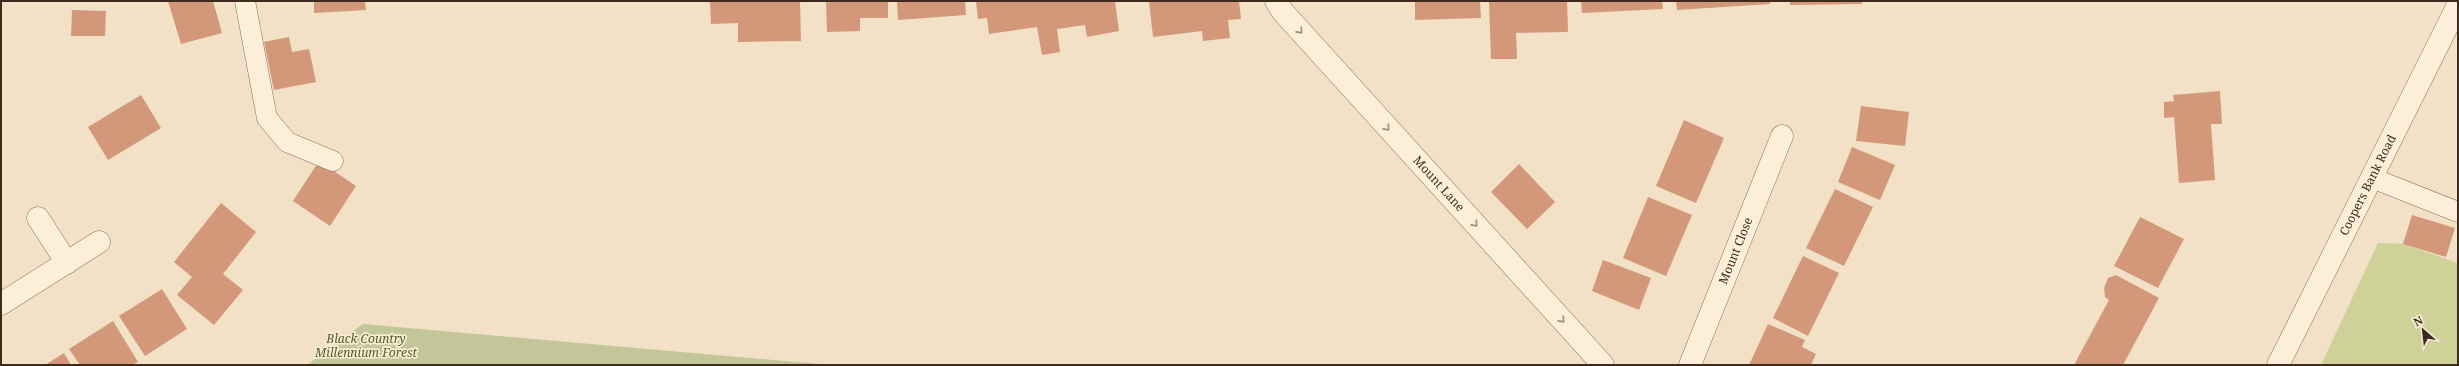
<svg xmlns="http://www.w3.org/2000/svg" width="2459" height="366" font-family="'Noto Serif',serif">
<style>
.green{fill:#ced198}
.cemetery{fill:#c3c698}
.building{fill:#d29879}
.lines{fill:none;stroke-linecap:round;stroke-linejoin:round}
.service-casing{stroke:#8f725a;stroke-width:21}
.minor-casing{stroke:#8f725a;stroke-width:23}
.tertiary-casing{stroke:#8f725a;stroke-width:23}
.service{stroke:#fbefda;stroke-width:20}
.minor{stroke:#fbefda;stroke-width:22}
.tertiary{stroke:#fbefda;stroke-width:22}
.oneway{stroke:#9c8d7c}
.labels{text-anchor:middle;stroke-width:3.5;stroke-linejoin:round;paint-order:stroke}
.street-label{font-size:12px;fill:#3e2b1e;stroke:#f8ecd6}
.park-label{font-size:12px;font-style:italic;fill:#525c23;stroke:#f8ecd6}
</style>
<rect width="100%" height="100%" fill="#f2e1c6"/>
<path class="green" d="M2378 243 2403 244 2458 263V365H2321Z"/>
<path class="cemetery" d="M363 324 831 365H307Z"/>
<g class="building">
<path d="M168 1H213L222 33 181 44Z"/>
<path d="M314 1H365L366 10 314 13Z"/>
<path d="M710 1H800L801 41 738 42V23L711 24Z"/>
<path d="M826 1H888V18H860V31L827 32Z"/>
<path d="M897 1H965L966 15 898 20Z"/>
<path d="M976 1H1115L1119 31 1087 37 1085 25 1057 29 1060 52 1042 55 1037 27 989 34 987 18 978 19Z"/>
<path d="M1149 1H1239L1241 19 1228 20 1230 38 1203 41 1202 31 1153 37Z"/>
<path d="M1415 1H1480L1481 18 1415 20Z"/>
<path d="M1489 1H1567L1568 32 1516 33 1517 59H1491Z"/>
<path d="M1581 1H1662L1663 9 1582 13Z"/>
<path d="M1676 1H1770V4L1677 10Z"/>
<path d="M1790 1H1862V4L1790 5Z"/>
<path d="M72 10 106 11 105 36H71Z"/>
<path d="M289 37 292 52 309 49 316 82 274 90 264 42Z"/>
<path d="M2220 91 2222 124H2211L2215 180 2179 183 2174 117 2164 118V102L2174 101 2173 95Z"/>
<path d="M141 95 161 128 108 160 88 127Z"/>
<path d="M1861 106 1909 112 1905 146 1856 141Z"/>
<path d="M1684 120 1724 138 1696 203 1656 186Z"/>
<path d="M1852 147 1895 165 1880 200 1838 182Z"/>
<path d="M319 161 356 186 330 226 293 201Z"/>
<path d="M1519 164 1555 202 1527 229 1491 192Z"/>
<path d="M1835 189 1873 207 1844 266 1806 248Z"/>
<path d="M1648 197 1692 215 1666 276 1623 258Z"/>
<path d="M221 203 256 232 223 274 243 290 214 325 177 295 192 277 174 262Z"/>
<path d="M2412 215 2455 228 2446 257 2403 244Z"/>
<path d="M2140 217 2184 239 2158 288 2114 266Z"/>
<path d="M1803 256 1839 273 1808 336 1773 318Z"/>
<path d="M1603 260 1651 278 1639 310 1592 291Z"/>
<path d="M2116 275 2159 298 2123 365H2074L2109 300 2105 297 2104 288 2108 278Z"/>
<path d="M162 289 187 329 145 356 119 316Z"/>
<path d="M113 321 138 362 132 365H80L69 349Z"/>
<path d="M1768 324 1805 340 1802 347 1816 354 1811 365H1749Z"/>
<path d="M64 353 71 365H45Z"/>
</g>
<g class="lines">
<defs>
<g id="service">
<path d="M245 1 267 118 287 142 333 161"/>
<path d="M2372 178 2458 212"/>
</g>
<g id="minor">
<path id="s1" d="M1276 1 1283 12 1603 365"/>
<path d="M38 218 67 263"/>
<path d="M1 304 99 242"/>
<path id="s2" d="M1690 365 1782 136"/>
</g>
<g id="tertiary">
<path id="s3" d="M2278 365 2458 5"/>
</g>
</defs>
<use href="#service" class="service-casing"/>
<use href="#minor" class="minor-casing"/>
<use href="#tertiary" class="tertiary-casing"/>
<use href="#service" class="service"/>
<use href="#minor" class="minor"/>
<use href="#tertiary" class="tertiary"/>
</g>
<defs><path id="oneway-chevron" d="M-2-3.5L2.5 0L-2 3.5" fill="none" stroke-width="1.6" stroke-linecap="round" stroke-linejoin="round"/></defs>
<g class="oneway">
<use href="#oneway-chevron" transform="translate(1300 31) rotate(48)"/>
<use href="#oneway-chevron" transform="translate(1387 128) rotate(48)"/>
<use href="#oneway-chevron" transform="translate(1475 224) rotate(48)"/>
<use href="#oneway-chevron" transform="translate(1562 320) rotate(48)"/>
</g>
<g class="labels">
<g class="street-label">
<text dy="4" stroke="none"><textPath href="#s1" startOffset="245">Mount Lane</textPath></text>
<text dy="4" stroke="none"><textPath href="#s3" startOffset="201">Coopers Bank Road</textPath></text>
<text dy="4" stroke="none"><textPath href="#s2" startOffset="123">Mount Close</textPath></text>
</g>
<g class="park-label">
<text x="366" y="343">Black Country<tspan x="366" dy="14">Millennium Forest</tspan></text>
</g>
</g>
<rect width="2459" height="366" fill="none" stroke="#3e2b1e" stroke-width="4"/>
<g transform="translate(2423 330) rotate(332)" stroke="#f8ecd6" stroke-width="3" paint-order="stroke">
<path d="M0-3L7 15L0 10L-7 15Z" fill="#3e2b1e"/>
<text y="-6" font-size="11" font-weight="bold" text-anchor="middle" fill="#3e2b1e">N</text>
</g>
</svg>
